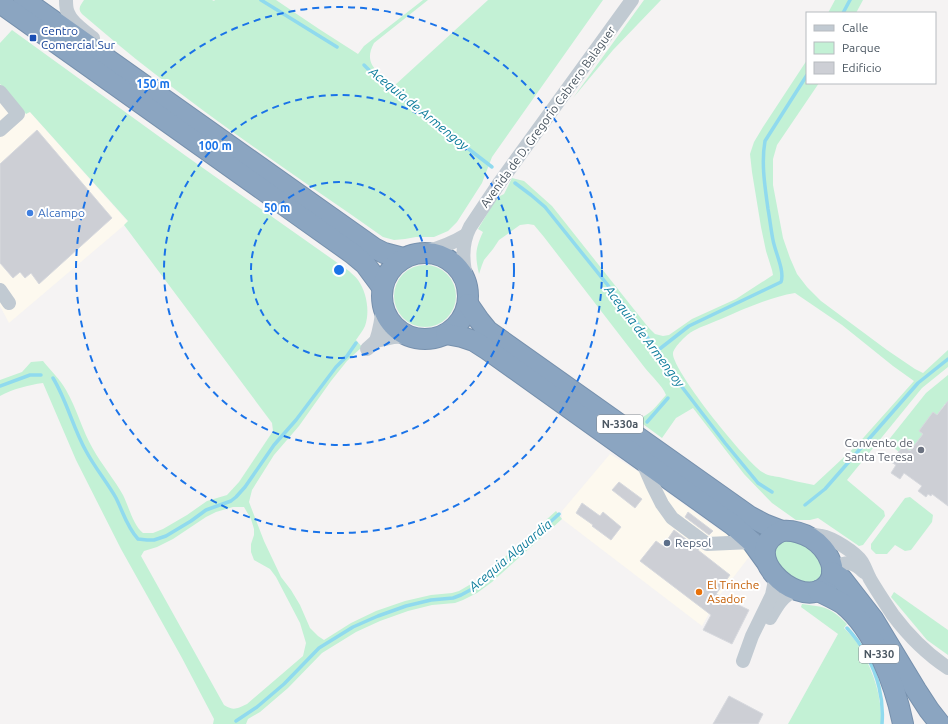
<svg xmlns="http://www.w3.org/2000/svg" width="948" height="724" font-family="Ubuntu,sans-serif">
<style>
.commercial{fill:#fdf9ef}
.green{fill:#c3f1d5;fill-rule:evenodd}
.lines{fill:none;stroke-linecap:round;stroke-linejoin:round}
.stream{stroke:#90daee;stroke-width:3.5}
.building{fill:#cdcfd5;stroke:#d7d9de}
.highway-casing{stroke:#7690ad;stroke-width:22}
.minor{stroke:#c1cad2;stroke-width:14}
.highway{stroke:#8ba5c1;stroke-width:20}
.ring{fill:none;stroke:#1a73e8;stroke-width:2;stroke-dasharray:7 5}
.transit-dot{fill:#1a4fb4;stroke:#fff;stroke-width:1.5}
.shop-dot{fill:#3f7fe0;stroke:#fff;stroke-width:1.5}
.worship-dot{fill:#6b7280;stroke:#fff;stroke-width:1.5}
.service-dot{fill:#5c6f8a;stroke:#fff;stroke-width:1.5}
.food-dot{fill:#e8710a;stroke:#fff;stroke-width:1.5}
.labels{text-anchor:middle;stroke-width:4;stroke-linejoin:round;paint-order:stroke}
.shield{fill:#fff;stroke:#808990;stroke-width:1}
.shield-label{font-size:11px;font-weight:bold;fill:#4a5661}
.transit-label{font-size:12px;fill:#164399;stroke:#fff;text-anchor:start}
.street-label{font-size:12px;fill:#4a5661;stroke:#fff}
.shop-label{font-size:12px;fill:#366cbe;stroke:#fff;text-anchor:start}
.worship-label{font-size:12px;fill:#5b616d;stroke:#fff;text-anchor:end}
.service-label{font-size:12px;fill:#4e5e75;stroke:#fff;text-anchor:start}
.food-label{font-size:12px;fill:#c56008;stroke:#fff;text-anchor:start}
.water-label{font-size:13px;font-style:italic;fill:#0c7c9b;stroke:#fff}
.centre{fill:#1a73e8;stroke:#fff;stroke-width:2}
.ring-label{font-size:12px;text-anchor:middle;font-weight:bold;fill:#1a73e8;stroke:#fff;stroke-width:4;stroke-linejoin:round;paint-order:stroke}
</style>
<rect width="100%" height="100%" fill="#f5f3f3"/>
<g class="commercial">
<path d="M0 84 26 114 29 111 128 222 9 323 0 306Z"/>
<path d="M610 454 636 470 722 532H730L750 553 749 557 719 596 702 626 562 519V511Z"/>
</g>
<g class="green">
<path d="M84 0H212L214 1 215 0H276L319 29 358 54 364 46 423 0H428L374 43C362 65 379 73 395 85L418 64 488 0H603L492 157 482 183 457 222 448 231 434 237H416L405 239 394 240 383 237C306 183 228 131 155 74 130 55 106 34 82 14 77 8 81 5 84 0Z"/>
<path d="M644 0H661L613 50 573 98Z"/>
<path d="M835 0H863L856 13H828Z"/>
<path d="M12 30 186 156 349 271C352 274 356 277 358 280 367 293 370 312 365 326 363 331 359 335 356 340L362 347 347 361 331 381 299 426 274 455 252 490 249 502 264 541 281 577 291 590 300 605 310 628 318 636 324 640 351 623 376 611 405 601 431 595 452 593 459 591 471 584 486 574 556 511 562 519 492 582 477 593 463 600 455 603 432 605 408 611 380 621 356 632 322 653 288 688 260 712 248 719 246 724H213L214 719 182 658 121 549 76 460 43 383C28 385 13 389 0 396V380L22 372 31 362 43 361C51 371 60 379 66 390 77 409 82 430 93 449 102 465 114 479 123 495 129 507 133 525 143 533H153L163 529 187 515 207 501 227 495 239 482 273 431 272 423 124 225 128 221 30 112 26 114 0 84V43ZM233 507H244L251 519 254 529V535L251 544V552L254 560 270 569 276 577 300 623 306 643 303 656 247 704C236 709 234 711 224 705L141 556 144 551 157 547 173 539 206 517 216 512Z"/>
<path d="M807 60V83H819L777 145 773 159V185L783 238 790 258 797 274 807 287 821 301 887 350 915 369 923 373 948 350V367L922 388 847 480 884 511 885 516 863 545 859 546 818 518 810 520H796L772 503 744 474 693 408 676 418 662 438 636 419C650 416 657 405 666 395 662 385 652 377 645 368L544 237 534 225 528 224 520 225 499 240 493 249 484 260 482 265 479 274C475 256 475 249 483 232L478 229 496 199 500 196 504 194 512 178 524 181 552 206 648 327 655 334 663 336 669 335 692 319 736 299 773 275 772 270 766 251 761 227 752 172 750 154 754 142 763 127ZM795 293 842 325 893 366 914 381 856 446 814 485C803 483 791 480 779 477 774 476 768 476 764 473 748 465 671 369 673 353 674 347 687 334 693 331 702 326 712 323 721 319 744 309 770 297 795 293Z"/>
<circle cx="425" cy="296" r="31"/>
<path d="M948 375V406L945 404 937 415 919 431 923 434 910 451 903 446 899 452 887 442 926 393Z"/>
<path d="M910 497 933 515 932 522 911 550 905 551 895 545 887 554H876L871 549V544L905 498Z"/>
<path d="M784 541C799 539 822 554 823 570 823 574 820 579 817 581 807 587 790 578 783 570 780 567 777 562 774 558L775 547Z"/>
<path d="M894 592 948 630V655L927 640 891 597Z"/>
<path d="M802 604C807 605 811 605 816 606 829 607 838 615 847 624L844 628C847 631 851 635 854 639 857 642 859 646 861 650 874 673 882 697 881 724H788L838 634 801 607Z"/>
</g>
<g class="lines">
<g class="stream">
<path d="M261 0 337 47"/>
<path d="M843 13 850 0"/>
<path d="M364 65 378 79 492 167"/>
<path d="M515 183 531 195 545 207 631 314 682 387 725 443 758 483 772 492"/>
<path d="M657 351 689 326 781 282C785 271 775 252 773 240 771 230 770 220 768 209 765 187 761 163 765 141L807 75"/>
<path d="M53 378C67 401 73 428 86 451 95 468 107 482 116 498 123 512 127 527 138 539L147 540H154L166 536 191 521 206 510 231 501 236 497 245 487 274 445 296 420 336 367 347 356 356 343"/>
<path d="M0 386 30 375H41"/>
<path d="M647 422 668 398"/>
<path d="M805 505 825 489 918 383 948 359"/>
<path d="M847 628C862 644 874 666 879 687 882 699 883 712 882 724"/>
<path d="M236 721 257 707 284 684 319 648 353 627 378 616 406 606 431 600 453 598 461 595 474 588 489 578 559 514"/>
</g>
</g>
<g class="building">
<path d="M37 130 112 218 39 284 31 273 25 278 20 272 13 278 0 263V164Z"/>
<path d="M948 401V506L932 494 931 496 928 494 926 497 918 491 922 486 904 473 900 479 891 473 896 465 891 462 903 446 910 451 923 434 919 431 933 412 937 415Z"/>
<path d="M619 482 642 499 635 508 612 490Z"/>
<path d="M582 503 600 516 603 512 621 527 611 540 592 526 593 525 576 513Z"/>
<path d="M688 512 713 531 709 535 685 517Z"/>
<path d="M674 530 699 549 698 550 730 575 716 594 749 610 732 644 703 630 711 615 640 561 656 541 663 546Z"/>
<path d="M729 696 763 714 758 724H713Z"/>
</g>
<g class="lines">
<defs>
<g id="highway">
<path d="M24 0 374 248 384 253 403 258"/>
<path d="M0 3 353 254 365 264 382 287"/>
<circle cx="425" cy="296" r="43"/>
<path d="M468 304 479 320 488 331 749 516 764 524 782 531"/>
<path d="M446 334 462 337 474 341 488 350 733 525 752 542 765 560"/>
<path d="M782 531C792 530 802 533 811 538 827 548 844 575 822 589 794 607 736 551 782 531Z"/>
<path d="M832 572 842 579 873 619 916 690 929 710 940 724"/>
<path d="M818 591C826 595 835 599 843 604 875 630 895 684 903 724"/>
</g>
</defs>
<use href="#highway" class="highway-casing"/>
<g class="minor">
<path d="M66 0C66 4 66 9 68 13 72 24 85 31 93 38"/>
<path d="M0 92 18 114 0 130"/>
<path d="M425 252C440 248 453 243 466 235"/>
<path d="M468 286C463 266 460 246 470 227L500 182 632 0"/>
<path d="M0 290 9 303"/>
<path d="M376 341C380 329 382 317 383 304"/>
<path d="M367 349 376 341 394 337 409 336"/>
<path d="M642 461 652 484 662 504 672 518 707 544 752 542"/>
<path d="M809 535C813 535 817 535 821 536 833 538 855 552 862 562 865 567 867 573 870 579 877 591 885 603 893 615 908 635 927 654 948 668"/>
<path d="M832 568C846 562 852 560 864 572"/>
<path d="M770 618C778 604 781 598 796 589"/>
<path d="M743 661 752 636 772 595 776 576"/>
</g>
<use href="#highway" class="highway"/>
</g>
<g class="ring">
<circle cx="339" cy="270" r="88"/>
<circle cx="339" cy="270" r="175"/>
<circle cx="339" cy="270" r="263"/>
</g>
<rect class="transit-dot" x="29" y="34" width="8" height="8" rx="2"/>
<circle class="shop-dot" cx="30" cy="213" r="4"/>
<circle class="worship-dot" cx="921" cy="450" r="4"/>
<circle class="service-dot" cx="667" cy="543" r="4"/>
<circle class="food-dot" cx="699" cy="592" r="4"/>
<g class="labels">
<g class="shield">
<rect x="597" y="415" width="46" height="18" rx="3"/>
<rect x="859" y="645" width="40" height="18" rx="3"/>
</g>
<g class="shield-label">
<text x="620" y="428">N-330a</text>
<text x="879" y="658">N-330</text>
</g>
<g class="transit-label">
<text x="41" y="35">Centro<tspan x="41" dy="14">Comercial Sur</tspan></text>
</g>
<g class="street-label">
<text transform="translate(548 117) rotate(-54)" y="4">Avenida de D. Gregorio Cabrero Balaguer</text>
</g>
<g class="shop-label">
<text x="38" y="217">Alcampo</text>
</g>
<g class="worship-label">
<text x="913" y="447">Convento de<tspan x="913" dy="14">Santa Teresa</tspan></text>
</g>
<g class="service-label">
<text x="675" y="547">Repsol</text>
</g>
<g class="food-label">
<text x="707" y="589">El Trinche<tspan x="707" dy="14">Asador</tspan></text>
</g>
<g class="water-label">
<text transform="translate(419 108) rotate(39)" y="5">Acequia de Armengoy</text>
<text transform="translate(645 336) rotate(53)" y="5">Acequia de Armengoy</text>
<text transform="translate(510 555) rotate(-40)" y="5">Acequia Alguardia</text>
</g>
</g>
<circle cx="339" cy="270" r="6" class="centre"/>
<g class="ring-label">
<text x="153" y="88">150 m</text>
<text x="215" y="150">100 m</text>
<text x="277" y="212">50 m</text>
</g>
<rect x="806" y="12" width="130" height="72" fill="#ffffff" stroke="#b7bbc0"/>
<rect x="814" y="25" width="20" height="6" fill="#c1cad2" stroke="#b7bbc0"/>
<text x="842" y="32" font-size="12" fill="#4a5661">Calle</text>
<rect x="814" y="42" width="20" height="12" fill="#c3f1d5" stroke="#b7bbc0"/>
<text x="842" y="52" font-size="12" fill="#4a5661">Parque</text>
<rect x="814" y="62" width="20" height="12" fill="#cdcfd5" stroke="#b7bbc0"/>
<text x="842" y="72" font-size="12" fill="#4a5661">Edificio</text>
</svg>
